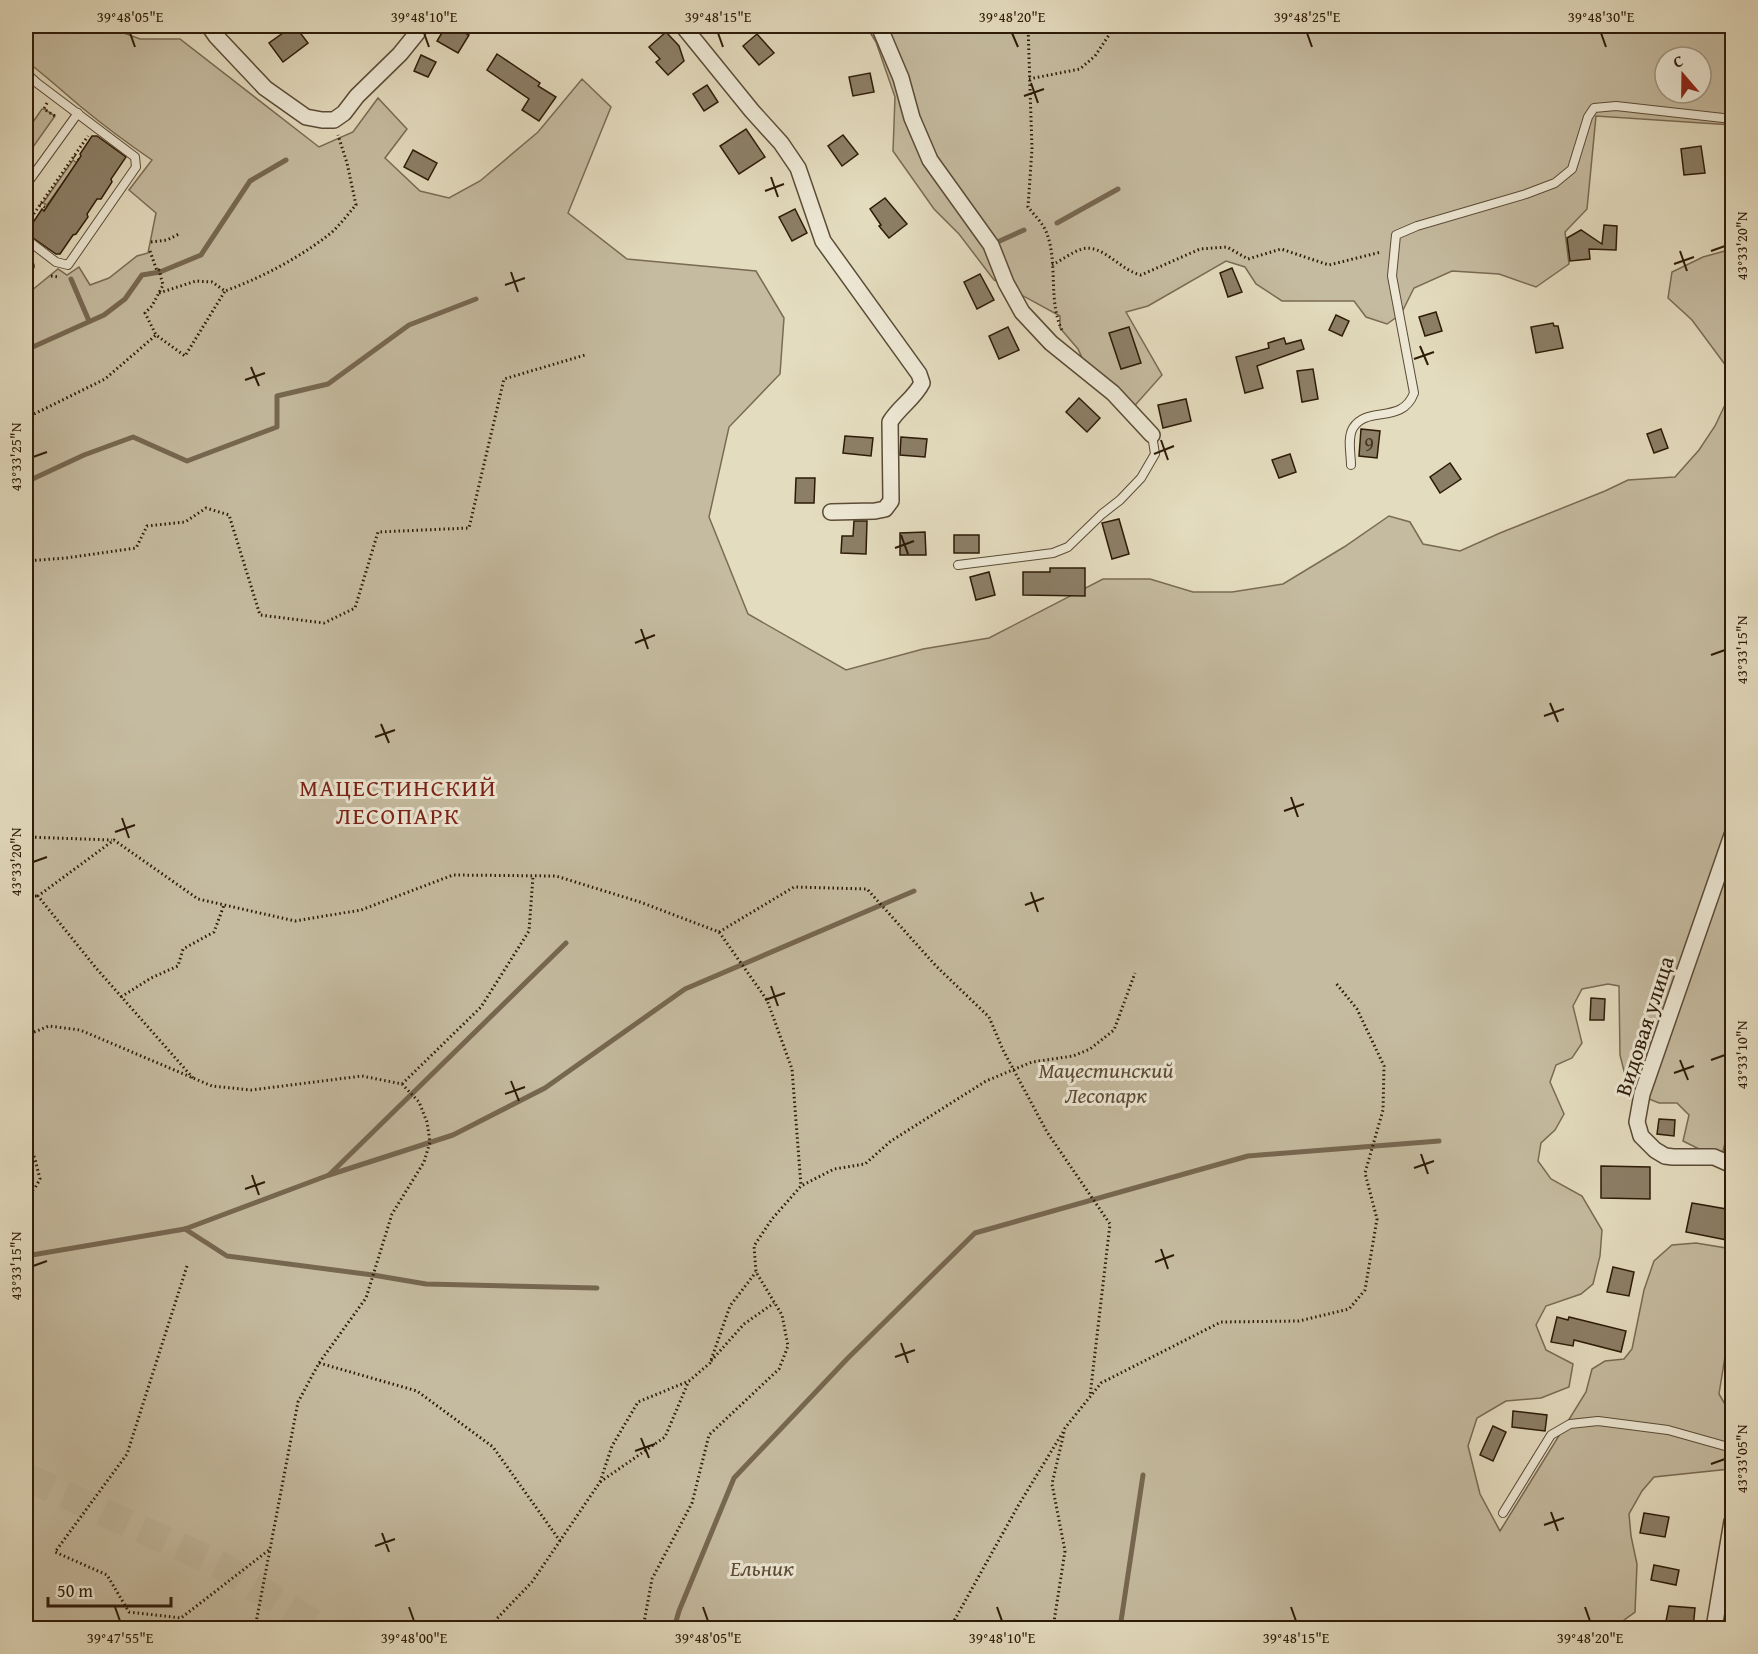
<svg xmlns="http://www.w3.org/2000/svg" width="1758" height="1654" font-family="'Gentium Book Plus',serif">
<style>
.green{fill:#c5bba0;stroke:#796b54;stroke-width:1.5;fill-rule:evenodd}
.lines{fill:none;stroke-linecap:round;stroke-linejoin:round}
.stream{stroke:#766751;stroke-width:5}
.building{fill:#8c7f67;stroke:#2d1b08;stroke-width:1.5}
.highway-tunnel{stroke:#bfb59a;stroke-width:28;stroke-dasharray:28 14;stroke-linecap:butt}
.lane-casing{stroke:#5b4b36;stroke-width:10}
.street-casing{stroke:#5b4b36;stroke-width:18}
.path{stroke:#2d1b08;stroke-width:3;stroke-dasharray:1.5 3;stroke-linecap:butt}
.lane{stroke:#ede8d5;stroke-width:8}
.street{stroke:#ede8d5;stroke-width:15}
.ticks{fill:none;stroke:#2d1b08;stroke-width:2}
.labels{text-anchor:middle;stroke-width:6;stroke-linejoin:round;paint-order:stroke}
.number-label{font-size:20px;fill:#453420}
.street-label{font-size:22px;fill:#2d1b08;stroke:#ede8d5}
.park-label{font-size:22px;font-style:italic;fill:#5b4b36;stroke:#ede8d5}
.neighbourhood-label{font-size:24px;letter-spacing:1.5px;fill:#7a1f14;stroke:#ede8d5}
.neatline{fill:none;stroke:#2d1b08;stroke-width:2}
.ticks-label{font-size:15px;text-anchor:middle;fill:#2d1b08}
</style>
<rect width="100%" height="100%" fill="#e4dcbf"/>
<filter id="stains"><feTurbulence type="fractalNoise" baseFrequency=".00333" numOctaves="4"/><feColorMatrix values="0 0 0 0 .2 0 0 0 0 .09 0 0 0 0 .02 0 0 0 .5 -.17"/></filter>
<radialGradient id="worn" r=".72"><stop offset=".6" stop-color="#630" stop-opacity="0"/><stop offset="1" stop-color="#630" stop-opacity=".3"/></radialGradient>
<g class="green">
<path d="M26 26H105L140 39H180L319 147 353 132 378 98 407 129 385 158 420 191 449 198 480 181 538 132 582 79 611 107 568 213 627 259 756 271 784 318 780 374 729 427 709 517 748 614 846 670 923 649 989 638 1103 579H1150L1193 592H1232L1283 584 1344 547 1389 516 1410 522 1423 544 1460 551 1500 533 1605 491 1628 480 1675 477 1699 450 1715 426 1732 390V1115L1722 1155 1705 1152 1683 1141 1689 1115 1677 1103H1659L1629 1091 1620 1055 1619 986 1608 984 1582 989 1573 1006 1582 1043 1572 1058 1556 1065 1550 1082 1564 1114 1555 1130 1541 1143 1538 1161 1551 1179 1582 1196 1602 1230 1600 1256 1593 1284 1581 1294 1546 1306 1536 1325 1546 1350 1573 1364 1569 1387 1541 1398 1506 1401 1477 1418 1468 1446 1480 1494 1500 1531 1586 1392 1592 1369 1605 1361 1624 1359 1632 1349 1644 1290 1654 1261 1672 1245 1696 1243 1732 1249V1313L1719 1394 1732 1416V1455L1730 1469 1654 1477 1642 1491 1629 1514 1631 1536 1637 1564 1635 1612 1616 1626 1615 1628H26V295L58 269 67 275 79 267 90 285 109 278 137 256 148 253 156 213 129 190 152 160C127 143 103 125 80 106 62 91 45 75 26 61Z"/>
<path d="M866 26H1732V125L1596 116 1587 209 1565 232 1569 264 1536 287 1499 274 1452 271 1414 288 1401 314 1387 324 1366 317 1354 301H1282L1256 284 1245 267 1226 261 1148 306 1126 312 1162 375 1130 411 1090 375 1078 349 1060 328V316L994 280 959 234 934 209 893 151 895 97 876 42ZM1665 57H1701V93H1665Z"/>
<path d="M42 109H44L55 116 26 157V132Z"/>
<path d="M73 160 77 163 47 205 43 203Z"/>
<path d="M1732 249V374L1692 320 1668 298 1672 272 1703 257Z"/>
</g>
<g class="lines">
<g class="stream">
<path d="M1057 223 1118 189"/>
<path d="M993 244 1024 230"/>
<path d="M71 279 89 321"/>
<path d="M26 350 104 315 125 299 142 275 160 272 201 255 250 181 286 160"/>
<path d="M26 482 84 455 133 437 187 461 277 427V396L328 384 409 325 476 299"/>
<path d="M329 1175 453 1135 545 1088 685 989 914 891"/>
<path d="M185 1229 227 1256 373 1275 426 1284 597 1288"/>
<path d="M26 1256 185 1229 329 1175 566 943"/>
<path d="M674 1628 679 1611 734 1478 847 1359 975 1233 1248 1156 1439 1141"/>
<path d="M1120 1628 1143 1475"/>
</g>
</g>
<g class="building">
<path d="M293 26H295L308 43 283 62 269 43Z"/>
<path d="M446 26H452L469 35 458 53 437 41Z"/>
<path d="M666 32 679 46 684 61 668 75 656 62 660 59 649 47Z"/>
<path d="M757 34 774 53 759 65 743 46Z"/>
<path d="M497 54 540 83 538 86 556 97 539 121 522 110 529 99 487 70Z"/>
<path d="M421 55 436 62 428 77 414 71Z"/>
<path d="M870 73 874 92 853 96 849 77Z"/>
<path d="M707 85 718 102 704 111 693 94Z"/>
<path d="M746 129 765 157 739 174 720 146Z"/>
<path d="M843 135 858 154 842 166 828 146Z"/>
<path d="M92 136H97L126 157 111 179 112 182 101 199H97L87 214 88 217 76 234 73 235 60 254H56L26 233 42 209 44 211 81 156 80 154Z"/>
<path d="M1701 146 1705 173 1684 175 1681 149Z"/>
<path d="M413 150 437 163 428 180 404 167Z"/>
<path d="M885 198 907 224 889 238 879 226 881 225 870 209Z"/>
<path d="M795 209 807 233 792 241 779 217Z"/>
<path d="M1604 225 1617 226 1616 250 1589 249 1590 259 1570 261 1567 238 1581 230 1602 244Z"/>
<path d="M1232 268 1242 292 1228 297 1220 273Z"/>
<path d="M980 274 994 300 977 309 964 282Z"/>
<path d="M1436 312 1442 331 1425 336 1419 317Z"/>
<path d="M1336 315 1349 321 1342 336 1329 330Z"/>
<path d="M1553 323 1554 326H1558L1563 348 1536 353 1531 327Z"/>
<path d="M1008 327 1019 350 999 359 989 336Z"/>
<path d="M1129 327 1141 363 1121 369 1109 333Z"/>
<path d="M1284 338 1286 344 1301 340 1304 349 1257 366 1263 388 1245 393 1236 357 1269 348 1268 343Z"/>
<path d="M1313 369 1318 399 1302 402 1297 371Z"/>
<path d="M1079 398 1100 418 1087 432 1066 412Z"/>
<path d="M1186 399 1191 421 1163 428 1158 405Z"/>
<path d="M1361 429 1380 431 1377 458 1359 456Z"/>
<path d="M1661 429 1668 448 1654 453 1647 434Z"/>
<path d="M845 436 873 438 871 456 843 453Z"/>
<path d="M901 437 927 439 925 457 900 455Z"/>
<path d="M1290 454 1296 472 1279 478 1272 460Z"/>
<path d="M1450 463 1461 479 1440 493 1430 477Z"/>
<path d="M796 478H815L814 503H795Z"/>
<path d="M1119 519 1129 554 1112 559 1102 523Z"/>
<path d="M854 521H867L866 554 841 553 842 536H853Z"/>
<path d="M925 532 926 555H900V533Z"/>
<rect x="954" y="535" width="25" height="18"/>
<path d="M1050 568H1085V596L1023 595V572H1050Z"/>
<path d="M989 572 995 595 976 600 970 577Z"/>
<path d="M1591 998 1605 999 1604 1020H1590Z"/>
<path d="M1659 1119 1675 1120 1674 1136 1657 1134Z"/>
<path d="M1601 1166 1650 1167V1199L1601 1198Z"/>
<path d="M1692 1203 1732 1210V1241L1686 1232Z"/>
<path d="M1613 1267 1634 1272 1629 1296 1607 1292Z"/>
<path d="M1557 1317 1568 1320 1569 1317 1626 1331 1621 1352 1574 1340 1573 1346 1551 1342Z"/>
<path d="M1513 1411 1547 1415 1545 1431 1512 1427Z"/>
<path d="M1493 1426 1506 1432 1493 1461 1480 1455Z"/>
<path d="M1644 1513 1669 1517 1665 1537 1640 1533Z"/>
<path d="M1654 1565 1679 1570 1676 1585 1651 1580Z"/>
<path d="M1669 1606 1695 1608 1693 1629 1665 1626Z"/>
</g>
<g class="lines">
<path class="highway-tunnel" d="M26 1477 218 1564 321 1628"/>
<defs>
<g id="lane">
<path d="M26 73 37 83 135 157 136 167 68 265 56 262 26 239"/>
<path d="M26 113 28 91 27 74"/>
<path d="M26 185 78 113"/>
<path d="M26 263 30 266"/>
<path d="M1351 465C1351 454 1347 438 1353 428 1367 405 1402 425 1414 393L1392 276 1396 235 1417 226 1526 194 1555 183 1572 169 1588 117 1594 108 1616 106 1732 119"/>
<path d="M958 565 1053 553 1068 547 1102 514 1120 500 1141 478 1155 454 1152 435"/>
<path d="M1503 1513 1551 1435 1570 1424 1598 1421 1668 1430 1732 1448"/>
</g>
<g id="street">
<path d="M209 26 216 36 265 88 306 117 322 120H334L344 113 357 96 400 54 417 33 420 26"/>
<path d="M683 26 752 111 781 143 798 168 823 241 919 374 922 383C914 399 899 407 890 422L891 501 885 509 875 511 831 512"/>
<path d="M879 26 901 78 912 118 930 160 991 245 1006 283 1022 312 1051 343 1113 393 1152 435"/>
<path d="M1732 835 1642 1094 1637 1122 1641 1136 1655 1150 1665 1156 1673 1157H1714L1732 1165"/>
<path d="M1714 1628 1732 1521"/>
</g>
</defs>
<use href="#lane" class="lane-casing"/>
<use href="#street" class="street-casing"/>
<g class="path">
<path d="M1028 26 1032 149 1028 207C1034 215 1044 224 1047 234 1058 263 1048 302 1062 330"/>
<path d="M1029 79 1080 69 1095 56 1115 26"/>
<path d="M47 103 44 109 55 116"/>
<path d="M74 156 79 160"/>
<path d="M40 204 46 208"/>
<path d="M26 225 88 136"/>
<path d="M151 242 167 240 179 234"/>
<path d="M150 251 157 271 159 270 163 285 152 306 145 313 156 335 185 356 225 291"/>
<path d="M1052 265C1062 260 1072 252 1082 249 1102 243 1121 271 1141 275L1200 249 1227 247 1248 259 1281 249 1329 265 1381 252"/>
<path d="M51 276 60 277"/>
<path d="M159 293 196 281 212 282 225 291C263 277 299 258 331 233 340 225 348 214 356 205L347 163 338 135"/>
<path d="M26 418 105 379 156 335"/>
<path d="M26 561 66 558 136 548 147 526 185 522 206 508 229 515 260 615 324 623 355 608 378 532 469 528 504 379 585 355"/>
<path d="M26 837 112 840"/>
<path d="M26 896H38"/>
<path d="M719 932 794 887 867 889 936 966 989 1017 1003 1050 1047 1132 1110 1224 1090 1396"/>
<path d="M121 997 151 978 178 966 183 949 214 932 224 905"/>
<path d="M26 1036 29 1034 49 1026 80 1030 212 1086 251 1090 362 1076 402 1084 419 1102 427 1122 430 1142 424 1162 392 1214 366 1298 319 1363 298 1402 255 1628"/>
<path d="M193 1078 96 968 38 896 114 840 198 899 295 921 361 910 453 875 556 876 640 902 719 932 767 1000 792 1069 801 1186"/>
<path d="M402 1084 481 1007 529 931 533 876"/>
<path d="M26 1135 35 1159 40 1179 35 1188 26 1197"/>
<path d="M187 1266 127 1454 55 1552 107 1575 129 1612 181 1618 269 1550"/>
<path d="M711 1361 744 1324 774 1303"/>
<path d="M319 1363 417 1391 493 1447 560 1541"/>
<path d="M600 1482 665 1437 688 1383"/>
<path d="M488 1628 532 1582 600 1482 612 1446 638 1402 689 1381 710 1363 730 1306 756 1272"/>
<path d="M643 1628 652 1579 692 1503 709 1435 779 1369 788 1346 782 1315 756 1272 754 1246 772 1219 801 1186 834 1169 865 1164 891 1141 986 1081 1032 1062 1073 1056 1090 1049 1114 1030 1135 973"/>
<path d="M950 1628 1018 1506 1063 1432"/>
<path d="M1053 1628 1065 1551 1052 1484 1065 1428 1101 1383 1221 1322 1299 1321 1349 1309 1365 1290 1377 1219 1365 1173 1383 1110 1384 1066 1357 1009 1335 982"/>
</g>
<use href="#lane" class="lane"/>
<use href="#street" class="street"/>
</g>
<path class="ticks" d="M130 33 135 47M424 33 429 47M718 33 723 47M1012 33 1018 47M1307 33 1312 47M1601 33 1606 47M1031 83 1038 103M1024 96 1044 89M771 177 778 197M765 191 784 184M1680 251 1687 271M1711 251 1725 246M1674 264 1694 257M511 272 518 292M505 285 525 278M1420 346 1428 365M1414 359 1434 352M251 367 259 386M245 380 265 373M1161 440 1168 460M1154 454 1174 446M33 457 47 452M901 535 908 554M895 548 914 541M641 629 648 649M635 643 655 635M1711 655 1725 650M1550 703 1558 722M1544 716 1564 709M381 724 389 743M375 737 395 730M1291 797 1298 817M1284 811 1304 804M122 818 129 838M115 832 135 825M33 862 47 857M1031 892 1038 912M1025 905 1044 898M771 986 778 1006M765 1000 785 993M1680 1060 1688 1080M1711 1060 1725 1055M1674 1073 1694 1066M511 1081 519 1101M505 1094 525 1087M1421 1154 1428 1174M1414 1168 1434 1161M252 1175 259 1195M245 1189 265 1182M1161 1249 1168 1269M1155 1262 1174 1255M33 1266 47 1261M901 1343 908 1363M895 1357 915 1350M641 1438 649 1458M635 1451 655 1444M1711 1464 1725 1459M1551 1512 1558 1531M1544 1525 1564 1518M382 1533 389 1552M375 1546 395 1539M115 1607 120 1621M409 1607 414 1621M703 1607 708 1621M997 1607 1002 1621M1291 1607 1296 1621M1585 1607 1590 1621"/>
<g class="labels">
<g class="number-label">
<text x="1369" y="451">9</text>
</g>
<g class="street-label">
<text transform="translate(1644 1026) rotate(-72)" y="8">Видовая улица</text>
</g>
<g class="park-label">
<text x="1106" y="1078">Мацестинский<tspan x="1106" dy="25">Лесопарк</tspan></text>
<text x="762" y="1576">Ельник</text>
</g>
<g class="neighbourhood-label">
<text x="398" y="796">МАЦЕСТИНСКИЙ<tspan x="398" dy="28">ЛЕСОПАРК</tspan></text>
</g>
</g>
<rect width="1758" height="1654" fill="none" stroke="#e4dcbf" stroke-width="66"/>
<g transform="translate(1683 75) rotate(340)"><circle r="28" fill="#ede8d5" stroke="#a09683" stroke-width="1.5"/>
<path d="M0-4.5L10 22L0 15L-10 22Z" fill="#8f2418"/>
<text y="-9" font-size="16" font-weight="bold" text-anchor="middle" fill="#2d1b08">С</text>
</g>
<path d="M48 1597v9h123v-9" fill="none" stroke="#2d1b08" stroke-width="3"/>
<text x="57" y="1597" font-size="18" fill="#2d1b08" stroke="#ede8d5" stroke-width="4.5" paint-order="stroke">50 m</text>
<rect x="33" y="33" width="1692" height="1588" class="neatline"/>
<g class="ticks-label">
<text x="130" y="22">39°48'05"E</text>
<text x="424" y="22">39°48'10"E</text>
<text x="718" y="22">39°48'15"E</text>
<text x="1012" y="22">39°48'20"E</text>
<text x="1307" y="22">39°48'25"E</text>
<text x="1601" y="22">39°48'30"E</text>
<text transform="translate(1742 246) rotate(-90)" y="5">43°33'20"N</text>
<text transform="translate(16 457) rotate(-90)" y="5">43°33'25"N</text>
<text transform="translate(1742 650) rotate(-90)" y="5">43°33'15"N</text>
<text transform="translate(16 862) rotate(-90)" y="5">43°33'20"N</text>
<text transform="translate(1742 1055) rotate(-90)" y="5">43°33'10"N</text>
<text transform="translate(16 1266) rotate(-90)" y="5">43°33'15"N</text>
<text transform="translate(1742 1459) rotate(-90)" y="5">43°33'05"N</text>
<text x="120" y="1643">39°47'55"E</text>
<text x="414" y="1643">39°48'00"E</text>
<text x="708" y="1643">39°48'05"E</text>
<text x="1002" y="1643">39°48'10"E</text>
<text x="1296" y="1643">39°48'15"E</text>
<text x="1590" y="1643">39°48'20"E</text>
</g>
<rect width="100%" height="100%" filter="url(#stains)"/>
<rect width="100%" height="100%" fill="url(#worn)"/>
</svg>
